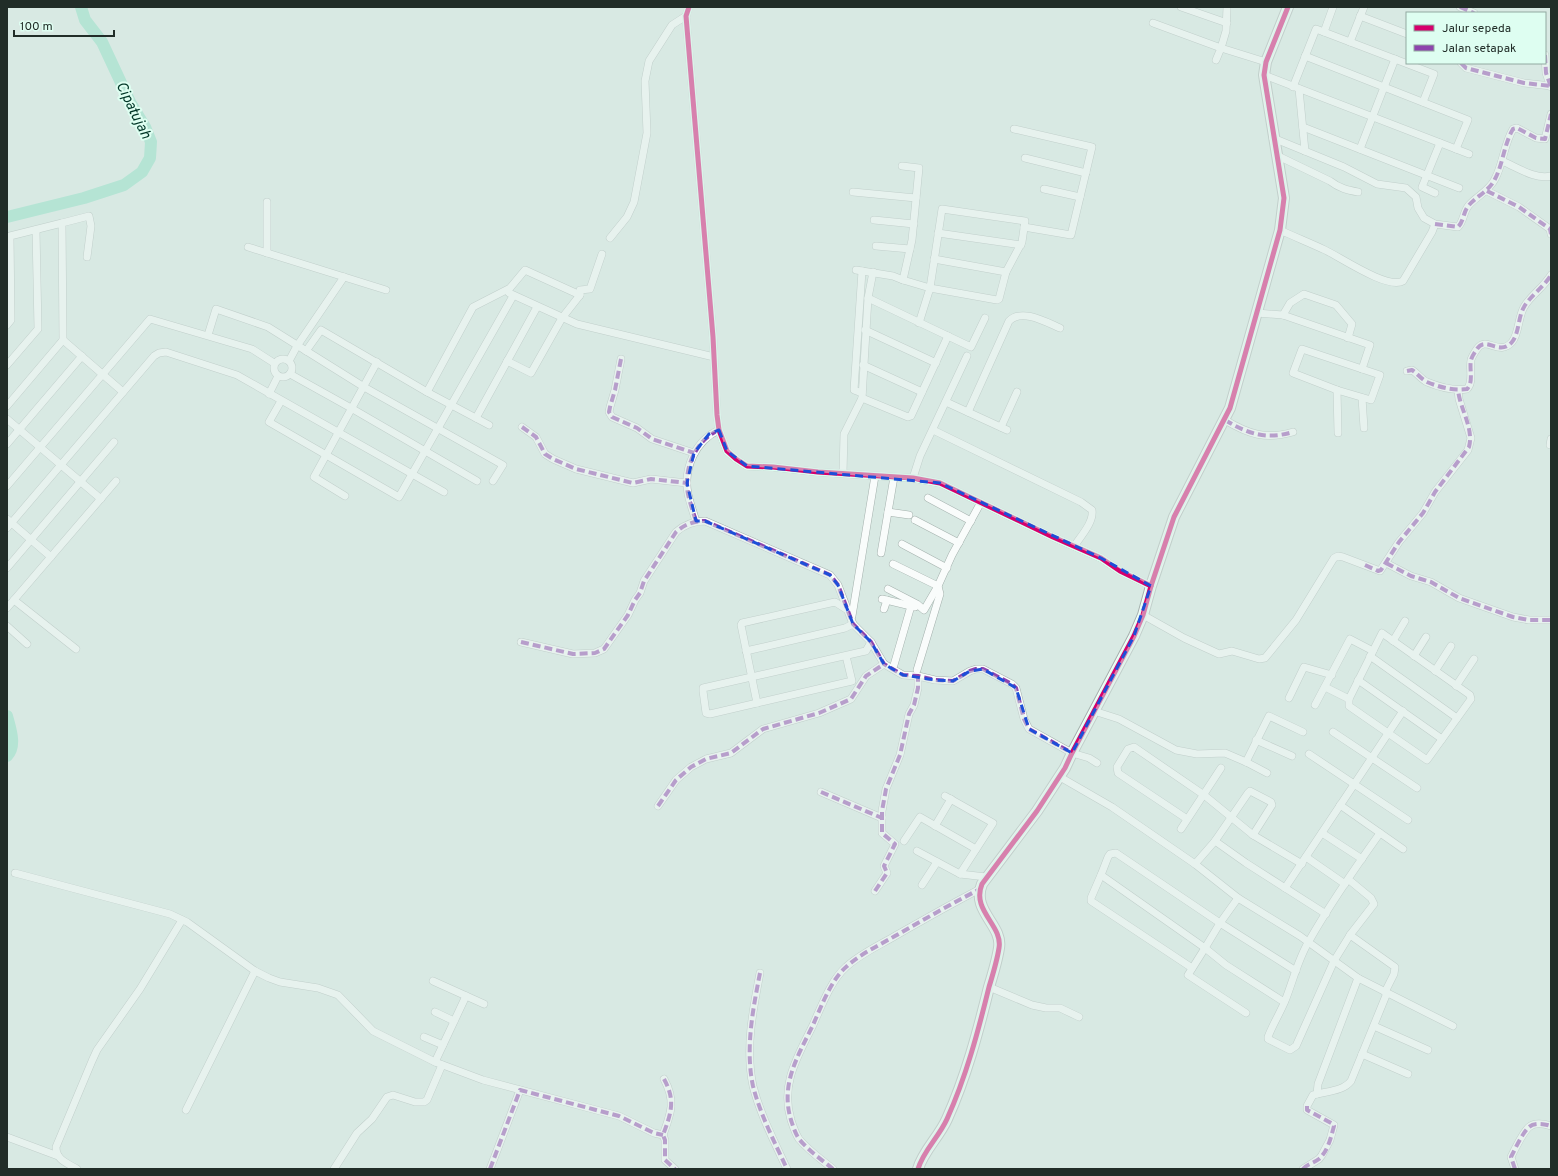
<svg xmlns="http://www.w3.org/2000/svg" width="1558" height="1176" font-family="Overpass,sans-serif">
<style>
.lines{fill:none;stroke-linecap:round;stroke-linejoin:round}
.river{stroke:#89dec2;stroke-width:12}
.street-casing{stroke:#a4b1ad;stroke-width:8}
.secondary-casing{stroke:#a4b1ad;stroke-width:12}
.street{stroke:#f9fcfb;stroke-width:7}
.secondary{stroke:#f9fcfb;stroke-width:10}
.quiet{stroke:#8e44ad;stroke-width:4;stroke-dasharray:8 4;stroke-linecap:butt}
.cycleway-casing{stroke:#defef1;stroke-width:8}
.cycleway{stroke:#d6006c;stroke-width:5}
.marked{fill:none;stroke:#1d4ed8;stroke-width:3;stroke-dasharray:8 5;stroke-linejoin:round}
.labels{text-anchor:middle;stroke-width:4;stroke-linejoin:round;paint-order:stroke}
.water-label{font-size:15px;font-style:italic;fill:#003627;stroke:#defef1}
</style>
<rect width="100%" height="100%" fill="#d8e9e3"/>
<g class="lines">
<g class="river">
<path d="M7 217 84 198 124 185 142 172 150 158 151 142 145 127 130 102 102 42 85 20 81 7"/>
<path d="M7 716C10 728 17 746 7 756"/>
</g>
<defs>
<g id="street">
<path d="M689 7 686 16 713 337 717 415 719 430 727 451 736 459 747 466 773 467 818 472 913 478 940 483 1053 537 1101 558 1120 571 1151 586"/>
<path d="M1181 7 1227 23"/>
<path d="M1227 7 1226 31 1221 48 1266 62"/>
<path d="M1460 7 1474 13"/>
<path d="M1360 16 1407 34"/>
<path d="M1153 23 1221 48 1216 60"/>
<path d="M1324 32 1333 7"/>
<path d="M1350 42 1364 7"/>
<path d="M1545 55 1546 73 1551 87"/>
<path d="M1305 56 1468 120 1456 149"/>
<path d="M1461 63 1466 68 1524 83 1551 86"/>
<path d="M1264 75 1469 154"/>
<path d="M1293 87 1316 29 1434 74 1423 102"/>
<path d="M1299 89 1305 151"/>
<path d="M1303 127 1459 188"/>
<path d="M1014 129 1092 147 1071 235 1024 227"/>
<path d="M1273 138 1344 167 1377 184 1406 188 1416 197 1418 208 1424 218 1435 224 1458 227C1464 221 1463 212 1469 205 1477 196 1489 191 1495 179 1503 164 1504 144 1513 129L1517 128 1536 138 1545 139 1551 114"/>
<path d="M1360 149 1395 59"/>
<path d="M1276 155 1330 181C1339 188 1347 190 1358 192"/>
<path d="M1025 158 1086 173"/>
<path d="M1502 161C1517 167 1535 180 1551 176"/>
<path d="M1044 189 1080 197"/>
<path d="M1487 191 1519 207 1550 229 1551 234"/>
<path d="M853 192 916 198"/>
<path d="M1435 193 1422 187 1440 143"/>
<path d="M267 202V253"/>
<path d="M874 220 914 224"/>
<path d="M1280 230C1295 237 1310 243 1325 250 1340 257 1388 290 1403 281L1432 232 1435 224"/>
<path d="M938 233 1021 245"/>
<path d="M610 238 627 217 634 202 647 133 645 81 649 61 672 25 686 16"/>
<path d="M876 246 910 249"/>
<path d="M248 247 386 290"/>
<path d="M934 259 1006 272"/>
<path d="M856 270 893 276 903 280 912 240 919 168 902 166"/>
<path d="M862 271 854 390 862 393"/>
<path d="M903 280 930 288 997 300 999 299 1006 272 1022 242 1025 221 942 209 930 288 919 323"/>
<path d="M509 293 577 324 714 357"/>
<path d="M868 298 971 347 985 318"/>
<path d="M1257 313 1283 315 1370 345 1362 369"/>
<path d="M1283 315 1290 303 1304 294 1336 305 1352 324 1348 338"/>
<path d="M7 325 11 320 10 236 62 223"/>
<path d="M865 330 936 363"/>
<path d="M208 335 216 309 268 327 364 387 503 465 493 481"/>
<path d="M63 340 123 392"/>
<path d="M1302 349 1380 375 1371 400 1337 390 1293 373Z"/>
<path d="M306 351 321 330 427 392 489 425"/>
<circle cx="283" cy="368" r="9"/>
<path d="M621 359 615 390 610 407 609 412 612 417 637 428 652 439 694 453"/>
<path d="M289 361 297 346 344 277"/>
<path d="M507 361 531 373 562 318 580 295V290L590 289 602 254"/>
<path d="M7 365 38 329 36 230"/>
<path d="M863 365 922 392"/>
<path d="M1407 371 1412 370C1417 373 1421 379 1427 382 1439 387 1453 391 1467 389 1474 382 1469 369 1471 360 1472 356 1475 352 1477 349 1486 335 1499 357 1512 342 1519 334 1518 317 1524 307 1530 296 1544 287 1551 275"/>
<path d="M290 374 351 408 477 481"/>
<path d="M1337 390 1338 433"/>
<path d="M427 392 473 307 510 288 525 270 580 295"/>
<path d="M269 394 278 376"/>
<path d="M862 398 908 417 911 416 948 336"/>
<path d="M1362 398 1364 428"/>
<path d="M281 401 269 422 399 497 513 296"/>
<path d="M946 402 1007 430"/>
<path d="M7 406 63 340 62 223 89 216 91 226 87 257"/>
<path d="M968 412 1009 321C1022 308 1046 322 1060 328"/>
<path d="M476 418 537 307"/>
<path d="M7 419 101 499"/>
<path d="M1225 420C1248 434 1266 440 1293 432"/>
<path d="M522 427 536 437 545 454 553 459 576 469 633 483 651 479 687 483"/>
<path d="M1001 427 1017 392"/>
<path d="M933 430 1081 502 1092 510C1094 522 1081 536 1075 545"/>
<path d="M7 444 82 356"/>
<path d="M1550 445 1551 439"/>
<path d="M843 473 844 434 862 398 868 298 873 272"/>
<path d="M913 478 920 456 967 356"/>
<path d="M7 486 150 319 252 349 274 363"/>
<path d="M345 496 314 477 377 362"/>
<path d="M928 498 971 521"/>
<path d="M888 512 909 515"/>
<path d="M7 519 51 557"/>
<path d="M915 520 959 543"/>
<path d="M696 521C693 512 690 503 688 494 683 468 696 440 719 430"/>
<path d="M7 528 154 356 159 353 166 352 237 375 444 492"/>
<path d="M902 544 947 568"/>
<path d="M881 553 894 477"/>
<path d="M1386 563 1411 576 1431 582 1459 598 1513 617 1529 620H1551"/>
<path d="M7 568 114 442"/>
<path d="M888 589 917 604 924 610 938 586 893 564"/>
<path d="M882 599 915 607"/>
<path d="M14 600 76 649"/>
<path d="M7 608 116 481"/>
<path d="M884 609 887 600"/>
<path d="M1143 615 1184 638 1219 654 1232 651 1259 659 1265 658 1296 620 1334 558 1338 556 1343 557 1380 571 1399 542 1423 513 1435 492 1468 450 1471 438 1459 399 1458 390"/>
<path d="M852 616 875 476"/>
<path d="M7 626 27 644"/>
<path d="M1382 633 1470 695 1471 699 1427 760 1349 706V699Z"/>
<path d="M1393 641 1405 621"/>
<path d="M521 642 573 654 595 653 604 649 628 615 635 600 640 593 644 581 676 532C685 524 694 521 705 521L830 575 838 585 853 624 871 642 884 664 903 675 918 676 935 680 953 681 970 671 976 669H983L1012 684 1016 688 1024 719 1029 729 1072 753 1089 758 1097 763"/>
<path d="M746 651 845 628 853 624"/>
<path d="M846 656 852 681 710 714 706 713 703 691V688L861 652 866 651 871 642"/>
<path d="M1370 656 1457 718"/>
<path d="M1414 656 1426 637"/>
<path d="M894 665 911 606"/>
<path d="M917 670 940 594 938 586 952 555 980 504"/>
<path d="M1435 671 1451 646"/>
<path d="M1358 680 1442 739"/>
<path d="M1456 686 1474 659"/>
<path d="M1325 687 1349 699"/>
<path d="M1289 698 1304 667 1332 675"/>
<path d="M757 703 741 625 742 623 835 602 849 611"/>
<path d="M1315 705 1350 639 1373 651"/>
<path d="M1094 711 1119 719 1176 750 1197 754 1225 753 1246 762 1267 773"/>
<path d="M1333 732 1417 788"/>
<path d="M1256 740 1292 756"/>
<path d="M1309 754 1408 820"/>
<path d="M1246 762 1269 716 1303 732"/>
<path d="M1060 777 1112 807 1195 864 1238 898 1300 936 1358 978 1453 1026"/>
<path d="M821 792 882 818"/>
<path d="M945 796 993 823 960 874"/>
<path d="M1340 805 1403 849"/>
<path d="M658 806 676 780 691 767 706 759 731 753 763 729 819 713 851 699 866 676 884 664"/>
<path d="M1187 819 1118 773 1117 767 1128 749 1134 747 1204 795 1253 835 1302 864"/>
<path d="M935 826 951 799"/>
<path d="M1181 829 1221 768"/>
<path d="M1322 833 1362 859"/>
<path d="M904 841 920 817 976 849"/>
<path d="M1215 841 1246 863 1326 914"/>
<path d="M917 851 960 874 986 877"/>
<path d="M1116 853 1220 923 1205 948 1101 875 1108 857 1110 854Z"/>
<path d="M1306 857 1345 884"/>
<path d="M1195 864 1215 841 1248 793 1250 791 1271 802 1272 805 1253 835"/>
<path d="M15 873 170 914 187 922 255 971 269 978 280 982 318 988 338 995 373 1031 435 1062 483 1080 619 1116 654 1133 663 1135"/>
<path d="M1101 875 1091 898V901L1192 968"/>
<path d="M1348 879 1371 898 1374 904 1350 935 1334 961 1296 1046 1290 1050 1268 1039V1037C1273 1024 1280 1013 1285 1001 1293 981 1298 959 1309 941 1330 904 1355 868 1380 833"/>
<path d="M922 885 937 862"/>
<path d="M1285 888 1403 711"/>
<path d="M875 891 887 873 884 866 895 844 882 833V811L886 789 900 755 909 714 914 705 918 688V676"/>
<path d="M1238 898 1220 923 1296 971"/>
<path d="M1350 935 1395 967 1394 974 1385 992"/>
<path d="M760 973C753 1009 745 1049 753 1086 760 1114 775 1143 787 1169"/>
<path d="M433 981 484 1004"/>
<path d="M989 987 1032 1005 1046 1008H1060L1079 1017"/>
<path d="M435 1012 454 1021"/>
<path d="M1246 1013 1188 975 1205 948 1226 965 1284 1002"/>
<path d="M1374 1026 1428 1050"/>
<path d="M424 1037 443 1045"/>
<path d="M1362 1054 1408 1074"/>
<path d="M435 1062 466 996"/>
<path d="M664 1079C676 1101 671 1113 663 1135L665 1140V1160L675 1169"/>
<path d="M1317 1094C1329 1091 1343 1091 1351 1081L1387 993"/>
<path d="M186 1110 255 971"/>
<path d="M7 1137 58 1156"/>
<path d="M77 1169C67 1163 56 1160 56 1147L92 1061 97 1050 140 989 182 920"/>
<path d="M334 1169 357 1133 372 1119 387 1097 393 1095 415 1102H424L427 1100 442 1065"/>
<path d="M490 1169 520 1090"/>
<path d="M833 1169C822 1160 809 1151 799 1139 795 1133 793 1126 791 1120 780 1084 798 1056 813 1025 821 1007 831 980 846 967 860 954 878 946 895 936 923 920 951 904 980 889"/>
<path d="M1303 1169 1319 1159 1322 1155 1330 1140 1334 1125 1307 1110V1106L1313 1095 1317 1094 1318 1084 1358 978"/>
<path d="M1515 1169 1511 1157C1515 1149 1523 1132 1529 1127 1535 1122 1545 1124 1551 1126"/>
</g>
<path id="secondary" d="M918 1169C923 1151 939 1137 947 1119 966 1077 978 1032 989 987 993 974 997 961 999 948 1003 925 971 911 982 884L1037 811 1065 768 1072 753 1134 636 1143 615 1151 586 1174 517 1230 408 1280 230 1284 198 1264 75 1266 62 1288 7"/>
</defs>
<use href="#street" class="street-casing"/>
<use href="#secondary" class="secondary-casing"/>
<use href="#street" class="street"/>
<use href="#secondary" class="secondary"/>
<g class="quiet">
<path d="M1460 7 1474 13"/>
<path d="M1545 55 1546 73 1551 87"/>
<path d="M1461 63 1466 68 1524 83 1551 86"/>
<path d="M1487 191 1519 207 1550 229 1551 234"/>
<path d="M1435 224 1458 227C1464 221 1463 212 1469 205 1477 196 1489 191 1495 179 1503 164 1504 144 1513 129L1517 128 1536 138 1545 139 1551 114"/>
<path d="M621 359 615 390 610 407 609 412 612 417 637 428 652 439 694 453"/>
<path d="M1407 371 1412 370C1417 373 1421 379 1427 382 1439 387 1453 391 1467 389 1474 382 1469 369 1471 360 1472 356 1475 352 1477 349 1486 335 1499 357 1512 342 1519 334 1518 317 1524 307 1530 296 1544 287 1551 275"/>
<path d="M1225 420C1248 434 1266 440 1293 432"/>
<path d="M522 427 536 437 545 454 553 459 576 469 633 483 651 479 687 483"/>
<path d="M696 521C693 512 690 503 688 494 683 468 696 440 719 430"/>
<path d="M1386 563 1411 576 1431 582 1459 598 1513 617 1529 620H1551"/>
<path d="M1365 565 1378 571 1381 570 1399 542 1423 513 1435 492 1469 447C1474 428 1460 409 1458 390"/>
<path d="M521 642 573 654 595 653 604 649 628 615 635 600 640 593 644 581 676 532C685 524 694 521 705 521L830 575 838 585 853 624 871 642 884 664 903 675 918 676 935 680 953 681 970 671 976 669H983L1012 684 1016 688 1024 719 1029 729 1072 753"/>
<path d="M821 792 882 818"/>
<path d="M658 806 676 780 691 767 706 759 731 753 763 729 819 713 851 699 866 676 884 664"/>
<path d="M875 891 887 873 884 866 895 844 882 833V811L886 789 900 755 909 714 914 705 918 688V676"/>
<path d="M760 973C753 1009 745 1049 753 1086 760 1114 775 1143 787 1169"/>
<path d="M664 1079C676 1101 671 1113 663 1135L665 1140V1160L675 1169"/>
<path d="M490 1169 520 1090 619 1116 654 1133 663 1135"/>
<path d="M833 1169C822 1160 809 1151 799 1139 795 1133 793 1126 791 1120 780 1084 798 1056 813 1025 821 1007 831 980 846 967 860 954 878 946 895 936 923 920 951 904 980 889"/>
<path d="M1303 1169C1307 1164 1314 1163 1319 1159 1328 1151 1331 1137 1334 1126L1333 1124 1307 1110V1106"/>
<path d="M1515 1169 1511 1157C1515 1149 1523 1132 1529 1127 1535 1122 1545 1124 1551 1126"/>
</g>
<defs>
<g id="cycleway">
<path d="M689 7 686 16 713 337 717 415 719 430 727 451 736 459 747 466 773 467 818 472 913 478 940 483 1053 537 1101 558 1120 571 1151 586"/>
<path d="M918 1169C923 1151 939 1137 947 1119 966 1077 978 1032 989 987 993 974 997 961 999 948 1003 925 971 911 982 884L1037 811 1065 768 1072 753 1134 636 1143 615 1151 586 1174 517 1230 408 1280 230 1284 198 1264 75 1266 62 1288 7"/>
</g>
</defs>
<use href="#cycleway" class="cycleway-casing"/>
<use href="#cycleway" class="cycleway"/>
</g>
<path d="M0 0H1558V1176H0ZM719 430 727 451 747 466 940 483 1101 558 1151 586 1134 636 1072 753 1029 729 1016 688 983 669 970 671 953 681 935 680 903 675 884 664 871 642 853 624 838 585 830 575 705 521H696L687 483 694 453 709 434Z" fill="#d8e9e3" fill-opacity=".55" fill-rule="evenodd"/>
<path class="marked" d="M719 430 727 451 747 466 940 483 1101 558 1151 586 1134 636 1072 753 1029 729 1016 688 983 669 970 671 953 681 935 680 903 675 884 664 871 642 853 624 838 585 830 575 705 521H696L687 483 694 453 709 434Z"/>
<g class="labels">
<g class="water-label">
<text transform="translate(134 110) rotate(64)" y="5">Cipatujah</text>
</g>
</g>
<rect width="1558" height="1176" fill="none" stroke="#212d28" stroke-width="16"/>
<rect x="1406" y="12" width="140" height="52" fill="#defef1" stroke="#92aaa1"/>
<rect x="1414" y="25" width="20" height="6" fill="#d6006c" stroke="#92aaa1"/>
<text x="1442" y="32" font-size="12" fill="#212d28">Jalur sepeda</text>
<rect x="1414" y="45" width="20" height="6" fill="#8e44ad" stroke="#92aaa1"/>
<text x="1442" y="52" font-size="12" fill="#212d28">Jalan setapak</text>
<path d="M14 30v6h100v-6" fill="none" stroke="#212d28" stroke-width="2"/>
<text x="20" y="30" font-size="12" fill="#212d28" stroke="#defef1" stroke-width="3" paint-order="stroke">100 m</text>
</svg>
